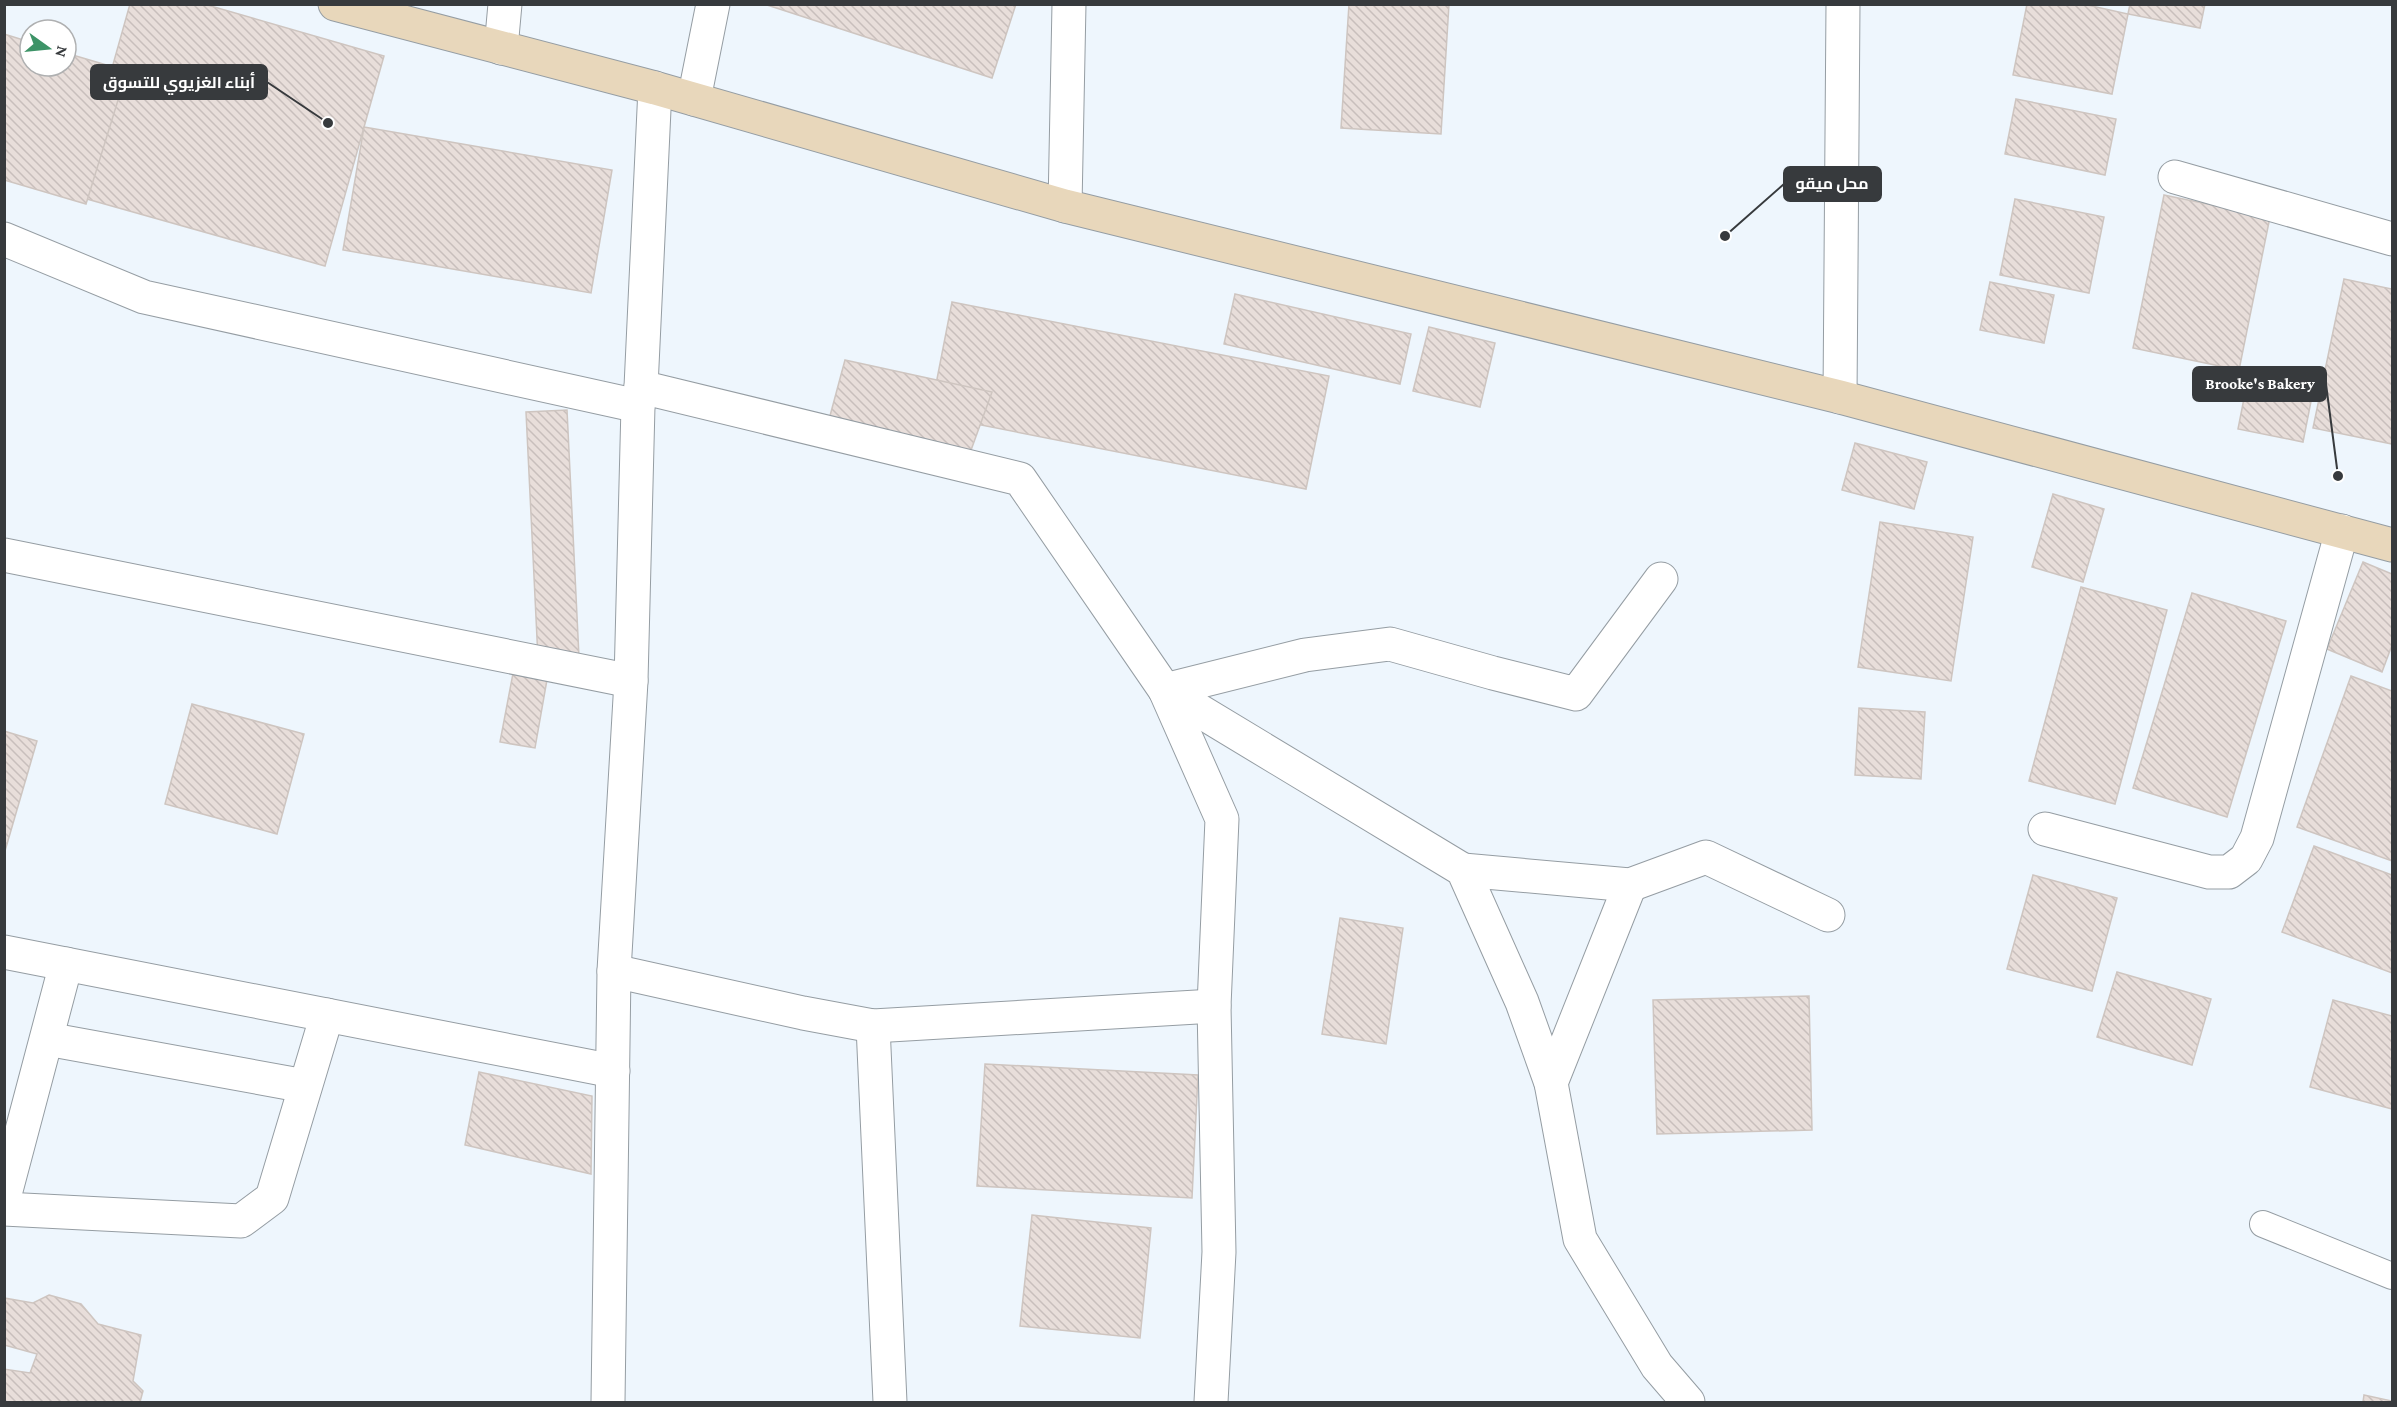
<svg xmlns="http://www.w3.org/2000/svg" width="2397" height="1407" font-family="'Crimson Pro',Cairo,serif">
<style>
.building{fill:url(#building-back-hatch);stroke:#cec5c0;stroke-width:1.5}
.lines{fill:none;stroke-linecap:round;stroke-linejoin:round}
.lane-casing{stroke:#959da3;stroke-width:28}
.street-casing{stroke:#959da3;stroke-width:35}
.secondary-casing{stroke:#959da3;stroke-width:35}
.lane{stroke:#fff;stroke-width:26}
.street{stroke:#fff;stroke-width:33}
.secondary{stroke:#e8d7bb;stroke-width:33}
.leader{fill:none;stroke:#373a3d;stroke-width:2}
.callout-dot{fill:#373a3d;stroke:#fff;stroke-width:2}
.callout{fill:#373a3d;stroke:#373a3d;stroke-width:2}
.callout-label{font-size:16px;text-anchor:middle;font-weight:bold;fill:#fff}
</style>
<defs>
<pattern id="building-back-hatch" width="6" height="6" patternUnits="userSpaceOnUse" patternTransform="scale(1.5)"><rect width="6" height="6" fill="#e8deda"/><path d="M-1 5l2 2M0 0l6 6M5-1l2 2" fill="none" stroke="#c8bfbc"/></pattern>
</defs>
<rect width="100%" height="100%" fill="#eef6fd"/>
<g class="building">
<path d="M130 4H204L384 56 325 266 76 196Z"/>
<path d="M764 4H1016L992 78Z"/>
<path d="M1349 4H1449L1441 134 1341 128Z"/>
<path d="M2027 4H2083L2128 14 2112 94 2013 75Z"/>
<path d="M2130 4H2205L2200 28 2128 14Z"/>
<path d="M4 34 30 42V66H66V53L127 71 86 204 4 180Z"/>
<path d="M2016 99 2116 119 2105 175 2005 154Z"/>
<path d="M364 127 612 170 591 293 343 250Z"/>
<path d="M2164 195 2270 217 2239 370 2133 348Z"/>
<path d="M2015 199 2104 217 2089 293 2000 275Z"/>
<path d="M2344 279 2392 289V444L2313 428Z"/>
<path d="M1990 282 2054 295 2044 343 1980 330Z"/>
<path d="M1235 294 1411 334 1400 384 1224 344Z"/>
<path d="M952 302 1329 376 1306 489 930 415Z"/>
<path d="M1429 327 1495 343 1480 407 1413 391Z"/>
<path d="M845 360 992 392 966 464 827 427Z"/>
<path d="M2250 368 2315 381 2303 442 2238 429Z"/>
<path d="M567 410 579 657 538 659 526 412Z"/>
<path d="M1855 443 1927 462 1914 509 1842 490Z"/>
<path d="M2053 494 2104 509 2083 582 2032 567Z"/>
<path d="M1880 522 1973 537 1951 681 1858 667Z"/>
<path d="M2363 562 2392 574V645L2382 672 2327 649Z"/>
<path d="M2081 587 2167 610 2115 804 2029 781Z"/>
<path d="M2192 593 2286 621 2227 817 2133 788Z"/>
<path d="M514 668 548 674 535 748 500 742Z"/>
<path d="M2351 676 2392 691V861L2297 827Z"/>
<path d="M192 704 304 734 277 834 165 804Z"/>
<path d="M1859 708 1925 712 1921 779 1855 775Z"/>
<path d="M4 731 37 741 5 851H4Z"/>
<path d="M2314 846 2392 875V973L2282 932Z"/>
<path d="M2033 875 2117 898 2092 991 2007 969Z"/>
<path d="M1340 918 1403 928 1386 1044 1322 1034Z"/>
<path d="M2117 972 2211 999 2192 1065 2097 1037Z"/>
<path d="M1809 996 1812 1130 1657 1134 1653 1000Z"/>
<path d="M2333 1000 2392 1016V1109L2310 1087Z"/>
<path d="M985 1064 1198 1075 1192 1198 977 1186Z"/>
<path d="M479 1072 592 1096 591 1174 465 1145Z"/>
<path d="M1032 1215 1151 1228 1140 1338 1020 1326Z"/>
<path d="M49 1295 81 1304 98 1324 141 1335 133 1381 143 1391 140 1402H4V1369L30 1373 37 1354 4 1345V1298L33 1303Z"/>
<path d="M2364 1395 2392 1401V1402H2363Z"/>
</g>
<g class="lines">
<defs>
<path id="lane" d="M2263 1224 2392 1276"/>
<g id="street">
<path d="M501 48 505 4"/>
<path d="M694 99 713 4"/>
<path d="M2175 177 2392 239"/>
<path d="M1065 206 1069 4"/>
<path d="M4 239 144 297 638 406"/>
<path d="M641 387 1020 479 1165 690 1222 819 1214 1006 1219 1252 1211 1402"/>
<path d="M1840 397 1843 4"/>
<path d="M4 555 631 681"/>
<path d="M1661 579 1576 694 1493 673 1390 644 1305 655 1165 690 1463 870 1522 1002 1551 1083 1580 1239 1657 1366 1688 1402"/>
<path d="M2045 829 2209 872H2229L2246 859 2257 838 2342 531"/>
<path d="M1463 870 1630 885 1706 857 1828 915"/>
<path d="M4 952 613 1071"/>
<path d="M614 971 803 1013 873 1026 1214 1006"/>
<path d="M873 1026 890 1402"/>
<path d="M47 1039 305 1086"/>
<path d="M1551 1083 1630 885"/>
<path d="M4 1198 66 964"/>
<path d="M4 1209 241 1221 272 1198 327 1015"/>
<path d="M608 1402 614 971 631 681 638 406 641 387 655 88"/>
</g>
<path id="secondary" d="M335 4 655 88 1065 206 1840 397 2392 545"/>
</defs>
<use href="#lane" class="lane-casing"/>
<use href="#street" class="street-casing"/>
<use href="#secondary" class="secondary-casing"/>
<use href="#lane" class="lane"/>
<use href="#street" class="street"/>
<use href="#secondary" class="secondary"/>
</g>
<path class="leader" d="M328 123L267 82M1725 236L1784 184M2338 476L2326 384"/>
<g class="callout-dot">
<circle cx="328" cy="123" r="6"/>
<circle cx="1725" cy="236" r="6"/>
<circle cx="2338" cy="476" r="6"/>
</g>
<g class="callout">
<rect x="91" y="65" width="176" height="34" rx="6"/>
<rect x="1784" y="167" width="97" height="34" rx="6"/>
<rect x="2193" y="367" width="133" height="34" rx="6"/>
</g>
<g class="callout-label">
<text x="179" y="88">أبناء الغزيوي للتسوق</text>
<text x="1832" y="189">محل ميقو</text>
<text x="2260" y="389">Brooke's Bakery</text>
</g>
<rect width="2397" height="1407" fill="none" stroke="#373a3d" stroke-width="12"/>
<g transform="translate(48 48) rotate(105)"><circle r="28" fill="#ffffff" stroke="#afb0b1" stroke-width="1.5"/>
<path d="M0-4.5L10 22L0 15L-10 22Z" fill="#3d9367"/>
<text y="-9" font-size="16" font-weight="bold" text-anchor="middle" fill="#373a3d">N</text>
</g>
</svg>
